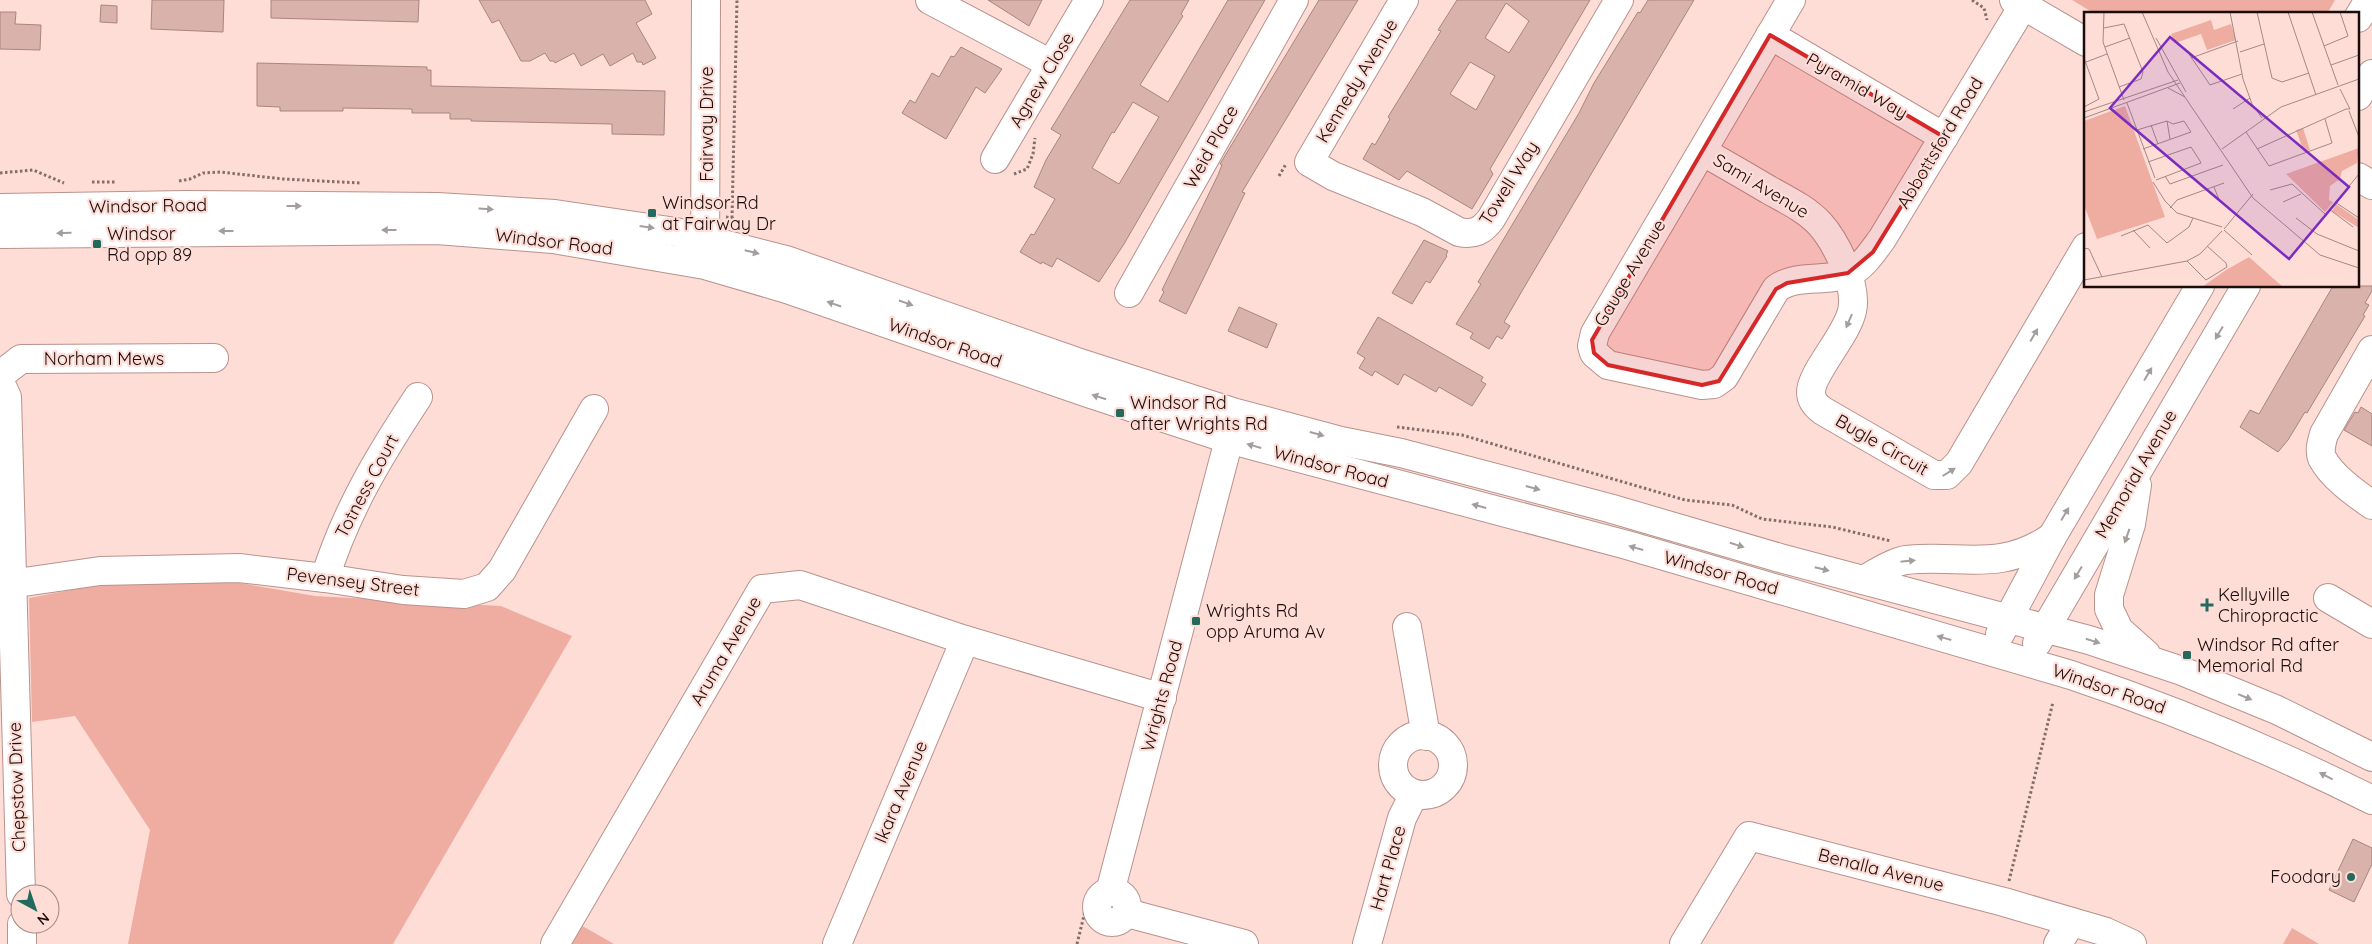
<svg xmlns="http://www.w3.org/2000/svg" width="2372" height="944" font-family="Quicksand,sans-serif">
<style>
.green{fill:#efada2}
.building{fill:#d9b2ab;stroke:#aa847e;fill-rule:evenodd}
.lines{fill:none;stroke-linecap:round;stroke-linejoin:round}
.minor-casing{stroke:#b9928c;stroke-width:30}
.major-casing{stroke:#b9928c;stroke-width:30}
.path{stroke:#846e6a;stroke-width:3;stroke-dasharray:2.5 2.5;stroke-linecap:butt}
.minor{stroke:#fff;stroke-width:28}
.major{stroke:#fff;stroke-width:28}
.oneway{fill:#a39e9d}
.marked{fill:#d62828;fill-opacity:0.2;stroke:#d62828;stroke-width:4;stroke-linejoin:round}
.poi-dot{fill:#23695d;stroke:#feddd7;stroke-width:2}
.labels{text-anchor:middle;stroke-width:4.5;stroke-linejoin:round;paint-order:stroke}
.street-label{font-size:18px;fill:#190c0a;stroke:#feddd7}
.poi-label{font-size:18px;fill:#190c0a;stroke:#feddd7;text-anchor:start}
.inset-road{fill:none;stroke:#a28985;stroke-width:1}
.view{fill:#7b2cbf;fill-opacity:0.15;stroke:#7b2cbf;stroke-width:2.5}
.inset-edge{fill:none;stroke:#190c0a;stroke-width:2.5}
</style>
<rect width="100%" height="100%" fill="#feddd7"/>
<g class="green">
<path d="M2072 0H2335L2327 14H2095Z"/>
<path d="M222 580 315 596 501 606 572 636 393 944H128L150 830 75 716 32 722 29 598 102 584Z"/>
<path d="M579 924 614 944H568Z"/>
<path d="M2292 928 2319 944H2283Z"/>
</g>
<g class="building">
<path d="M152 0H224L223 32 151 29Z"/>
<path d="M271 0H419L418 22 271 18Z"/>
<path d="M479 0H645L652 14 636 23 656 58 643 65 642 62H637L633 53 610 66 603 54 581 66 574 53 555 63 554 61H550L545 53 530 61H521L499 20 492 23Z"/>
<path d="M988 0H1042L1029 26Z"/>
<path d="M1130 0H1189L1181 14 1183 16 1140 85 1168 102 1228 0H1265L1124 244 1099 282 1057 258 1052 267 1042 262 1041 264 1020 252 1031 234 1034 235 1055 199 1034 187 1046 160 1061 135 1051 129ZM1133 102 1159 117 1119 184 1092 168 1112 132 1114 133Z"/>
<path d="M1319 0H1358L1242 192 1245 193 1186 314 1159 301 1164 292 1162 290 1218 175 1222 165 1220 164Z"/>
<path d="M1457 0H1590L1490 169 1493 174 1472 209 1407 171 1399 180 1363 159 1372 143 1375 145 1390 119 1388 117 1441 31 1438 30ZM1506 3 1529 21 1509 53 1485 38ZM1470 62 1495 76 1476 110 1450 94Z"/>
<path d="M1648 0H1694L1522 291 1504 322 1510 326 1502 339 1497 336 1489 349 1470 338 1473 333 1456 324 1481 284 1478 282 1579 113 1594 83 1638 12 1640 13Z"/>
<path d="M101 5 117 6V23L100 22Z"/>
<path d="M0 12H16L15 24 41 25 40 50 0 49Z"/>
<path d="M961 47 1002 69 985 93 976 87 946 139 902 113 910 100 915 103 932 73 939 77 951 56 954 57Z"/>
<path d="M257 63 427 67V70H431V86L665 91 664 135 612 134V124L471 121V119H450V113H412V109L343 108V111H280V107L257 106Z"/>
<path d="M1424 240 1448 251 1446 255 1447 256 1430 283 1426 281 1412 304 1392 293Z"/>
<path d="M2333 286H2372V291L2365 303 2369 305 2363 315 2365 316 2307 413 2305 412 2288 440 2278 452 2240 427 2250 410 2259 414Z"/>
<path d="M1239 307 1277 324 1267 348 1228 331Z"/>
<path d="M1378 317 1483 377 1481 381 1486 384 1472 406 1439 387 1436 392 1404 374 1398 385 1375 371 1372 376 1359 368 1365 358 1357 353Z"/>
<path d="M2361 407 2372 414V446L2344 430 2355 412 2358 413Z"/>
<path d="M2353 839 2372 848V864L2354 902 2329 890Z"/>
</g>
<g class="lines">
<defs>
<g id="minor">
<path d="M930 0 1051 64"/>
<path d="M1404 0 1309 162 1333 176 1422 212 1459 232C1474 235 1482 231 1491 219L1619 0"/>
<path d="M1791 0 1595 333 1592 346 1594 353 1608 365 1702 385 1714 384 1724 377 1776 289C1796 273 1827 283 1849 273 1863 267 1873 251 1882 239L2023 6"/>
<path d="M2014 0 2086 42"/>
<path d="M1770 35 1944 137"/>
<path d="M1703 152C1725 164 1747 177 1769 190 1787 200 1806 209 1820 224 1836 242 1858 286 1852 311 1847 335 1811 373 1811 392 1811 401 1816 406 1823 411L1934 475H1947L1959 463 2086 247"/>
<path d="M995 159 1089 0"/>
<path d="M2358 177 2372 185"/>
<path d="M705 264 706 0"/>
<path d="M1129 293 1294 0"/>
<path d="M2372 350 2324 434C2322 441 2319 450 2322 458 2332 477 2355 493 2372 505"/>
<path d="M0 375 21 359 214 358"/>
<path d="M0 382 7 397 21 894"/>
<path d="M325 578C346 511 379 456 418 397"/>
<path d="M10 584 100 571 239 568 325 578 403 590 464 594 487 587 502 570 594 409"/>
<path d="M2328 598 2372 624"/>
<path d="M1407 627 1426 736"/>
<circle cx="1423" cy="765" r="30"/>
<circle cx="1112" cy="907" r="15"/>
<path d="M1110 892 1235 417"/>
<path d="M1127 913 1244 944"/>
<path d="M22 924V944"/>
<path d="M555 944 762 589 800 585 965 640 1162 698"/>
<path d="M837 944 965 640"/>
<path d="M1367 944 1402 818 1414 794"/>
<path d="M1684 944 1749 836 2004 902 2106 932 2132 944"/>
<path d="M2058 944 2071 922"/>
</g>
<g id="major">
<path d="M2358 18 2369 0"/>
<path d="M2358 96 2372 74"/>
<path d="M0 208 186 205 437 207 555 214 676 232 786 260 1077 362 1236 413 1341 441 1401 453 1609 508 1780 558 2089 640 2182 671 2277 710 2372 757"/>
<path d="M0 234 437 230 553 239 705 265 787 289 1088 393 1228 439 1627 545 2071 675C2175 710 2274 751 2372 800"/>
<path d="M2137 485 2131 524 2109 595V609L2119 630 2146 654"/>
<path d="M1864 580C1874 574 1895 561 1906 560 1963 554 1999 573 2052 537"/>
<path d="M2000 634 2052 537 2200 286"/>
<path d="M2037 643 2246 286"/>
</g>
</defs>
<use href="#minor" class="minor-casing"/>
<use href="#major" class="major-casing"/>
<g class="path">
<path d="M1972 0 1984 8 1987 20"/>
<path d="M0 173 33 170 64 183"/>
<path d="M1014 174 1027 169 1033 154 1035 138"/>
<path d="M1279 176 1286 164"/>
<path d="M179 181 190 179 203 173 220 172 283 179 360 183"/>
<path d="M92 182H116"/>
<path d="M726 217 732 218 738 223"/>
<path d="M732 218 737 0"/>
<path d="M1397 427 1462 435 1685 500 1732 505 1762 519 1832 527 1891 541"/>
<path d="M2009 881 2053 702"/>
<path d="M1077 944 1088 899"/>
</g>
<use href="#minor" class="minor"/>
<use href="#major" class="major"/>
</g>
<defs><path id="oneway-solid" d="M-6-.8H1V-3.2L6.5 0L1 3.2V.8H-6Z" transform="scale(1.25)"/></defs>
<g class="oneway">
<use href="#oneway-solid" transform="translate(294 206)"/>
<use href="#oneway-solid" transform="translate(486 209) rotate(3)"/>
<use href="#oneway-solid" transform="translate(647 227) rotate(8)"/>
<use href="#oneway-solid" transform="translate(389 230) rotate(180)"/>
<use href="#oneway-solid" transform="translate(226 231) rotate(180)"/>
<use href="#oneway-solid" transform="translate(64 233) rotate(179)"/>
<use href="#oneway-solid" transform="translate(752 252) rotate(14)"/>
<use href="#oneway-solid" transform="translate(906 303) rotate(19)"/>
<use href="#oneway-solid" transform="translate(834 304) rotate(-161)"/>
<use href="#oneway-solid" transform="translate(1849 321) rotate(113)"/>
<use href="#oneway-solid" transform="translate(2219 333) rotate(121)"/>
<use href="#oneway-solid" transform="translate(2034 335) rotate(-60)"/>
<use href="#oneway-solid" transform="translate(2148 374) rotate(-59)"/>
<use href="#oneway-solid" transform="translate(1099 397) rotate(-162)"/>
<use href="#oneway-solid" transform="translate(1317 434) rotate(15)"/>
<use href="#oneway-solid" transform="translate(1254 446) rotate(-164)"/>
<use href="#oneway-solid" transform="translate(1949 472) rotate(-32)"/>
<use href="#oneway-solid" transform="translate(1533 488) rotate(15)"/>
<use href="#oneway-solid" transform="translate(1479 506) rotate(-165)"/>
<use href="#oneway-solid" transform="translate(2065 514) rotate(-59)"/>
<use href="#oneway-solid" transform="translate(2127 536) rotate(109)"/>
<use href="#oneway-solid" transform="translate(1737 545) rotate(17)"/>
<use href="#oneway-solid" transform="translate(1636 548) rotate(-164)"/>
<use href="#oneway-solid" transform="translate(1908 561) rotate(-6)"/>
<use href="#oneway-solid" transform="translate(1822 569) rotate(14)"/>
<use href="#oneway-solid" transform="translate(2078 573) rotate(121)"/>
<use href="#oneway-solid" transform="translate(1944 638) rotate(-164)"/>
<use href="#oneway-solid" transform="translate(2093 641) rotate(18)"/>
<use href="#oneway-solid" transform="translate(2245 697) rotate(22)"/>
<use href="#oneway-solid" transform="translate(2326 776) rotate(-153)"/>
</g>
<path class="marked" d="M1770 35 1944 137 1873 252 1848 273 1787 283 1776 289 1719 381 1702 385 1608 365 1594 353 1592 340Z"/>
<g class="poi-dot">
<rect x="647" y="208" width="10" height="10" rx="2.5"/>
<rect x="92" y="239" width="10" height="10" rx="2.5"/>
<rect x="1115" y="408" width="10" height="10" rx="2.5"/>
<path d="M2204.5 597.5h5v5h5v5h-5v5h-5v-5h-5v-5h5z"/>
<rect x="1191" y="616" width="10" height="10" rx="2.5"/>
<rect x="2182" y="650" width="10" height="10" rx="2.5"/>
<circle cx="2351" cy="877" r="5"/>
</g>
<g class="labels">
<g class="street-label">
<text transform="translate(1042 80) rotate(-59)" y="6">Agnew Close</text>
<text transform="translate(1357 81) rotate(-59)" y="6">Kennedy Avenue</text>
<text transform="translate(1857 86) rotate(30)" y="6">Pyramid Way</text>
<text transform="translate(707 124) rotate(-90)" y="6">Fairway Drive</text>
<text transform="translate(1940 143) rotate(-59)" y="6">Abbottsford Road</text>
<text transform="translate(1211 147) rotate(-61)" y="6">Weid Place</text>
<text transform="translate(1509 183) rotate(-58)" y="6">Towell Way</text>
<text transform="translate(1761 186) rotate(31)" y="6">Sami Avenue</text>
<text transform="translate(148 206) rotate(-1)" y="6">Windsor Road</text>
<text transform="translate(554 242) rotate(7)" y="6">Windsor Road</text>
<text transform="translate(1630 273) rotate(-59)" y="6">Gauge Avenue</text>
<text transform="translate(945 343) rotate(19)" y="6">Windsor Road</text>
<text x="104" y="365">Norham Mews</text>
<text transform="translate(1882 445) rotate(30)" y="6">Bugle Circuit</text>
<text transform="translate(1331 467) rotate(15)" y="6">Windsor Road</text>
<text transform="translate(2136 474) rotate(-60)" y="6">Memorial Avenue</text>
<text transform="translate(367 486) rotate(-62)" y="6">Totness Court</text>
<text transform="translate(1721 573) rotate(16)" y="6">Windsor Road</text>
<text transform="translate(353 582) rotate(7)" y="6">Pevensey Street</text>
<text transform="translate(726 651) rotate(-60)" y="6">Aruma Avenue</text>
<text transform="translate(2109 689) rotate(19)" y="6">Windsor Road</text>
<text transform="translate(1162 696) rotate(-75)" y="6">Wrights Road</text>
<text transform="translate(17 787) rotate(-92)" y="6">Chepstow Drive</text>
<text transform="translate(901 792) rotate(-67)" y="6">Ikara Avenue</text>
<text transform="translate(1388 868) rotate(-74)" y="6">Hart Place</text>
<text transform="translate(1881 870) rotate(14)" y="6">Benalla Avenue</text>
</g>
<g class="poi-label">
<text x="662" y="209">Windsor Rd<tspan x="662" dy="21">at Fairway Dr</tspan></text>
<text x="107" y="240">Windsor<tspan x="107" dy="21">Rd opp 89</tspan></text>
<text x="1130" y="409">Windsor Rd<tspan x="1130" dy="21">after Wrights Rd</tspan></text>
<text x="2218" y="601">Kellyville<tspan x="2218" dy="21">Chiropractic</tspan></text>
<text x="1206" y="617">Wrights Rd<tspan x="1206" dy="21">opp Aruma Av</tspan></text>
<text x="2197" y="651">Windsor Rd after<tspan x="2197" dy="21">Memorial Rd</tspan></text>
<text x="2341" y="883" text-anchor="end">Foodary</text>
</g>
</g>
<g transform="translate(2084 12)">
<rect width="275" height="275" fill="#feddd7"/>
<path d="M127 8 130 18 147 12 152 28 123 38 117 22 91 31 87 22ZM41 94 81 205 13 227 0 193V109ZM219 116 226 138 220 140 212 118ZM275 136 273 151 258 159 256 167 246 174 245 188 249 190 241 200 202 162ZM252 192 275 208V216L248 199ZM165 245 199 275H118L142 258Z" fill="#efada2"/>
<path class="inset-road" d="M20 0 19 30 40 88M58 0 84 60 169 186 236 243 275 256M146 0 159 67 168 92 178 106M173 0 188 66 198 70 225 61M204 0 232 83M228 0 254 73M20 16 40 12 59 60 57 67 35 75M72 26 102 80M240 34 264 24 256 0M21 35 46 26M103 39 126 73 158 62M156 40 180 32M0 46 15 87 0 95M107 46 154 29M2 50 23 42M247 53 275 43M84 76 101 85M256 77 266 97H262M43 91 71 166M149 97 166 86M265 99 275 125M0 100 94 68M0 106 96 71M83 109 86 127M67 113 74 132M53 118 83 109M162 120 185 154 248 131 241 107M59 137 107 120 100 109 89 112 83 109M138 137 197 95 275 67M173 137 262 97M64 150 107 135 116 149 117 151 72 168M81 164 86 172 139 153M69 170 81 189 93 201 138 215M130 175 136 190M186 178 208 172 241 202M199 190 217 182M251 190 275 206M86 196 93 188 140 171M245 197 269 215M212 206 233 222 275 239M140 217 169 182M49 218 66 236M140 218 168 243M229 218 275 162M37 224 64 213 83 231 105 215 109 206M0 236 5 237 18 265M103 249 122 268 143 255 142 251 123 234M0 268 103 249 116 242 138 219"/>
<path class="view" d="M86 25 265 175 205 247 26 96Z"/>
<rect width="275" height="275" class="inset-edge"/>
</g>
<g transform="translate(35 909) rotate(140)"><circle r="24" fill="#feddd7" stroke="#a28985"/>
<path d="M0-4L9 19L0 12L-9 19Z" fill="#23695d"/>
<text y="-8" font-size="14" font-weight="bold" text-anchor="middle" fill="#190c0a">N</text>
</g>
</svg>
